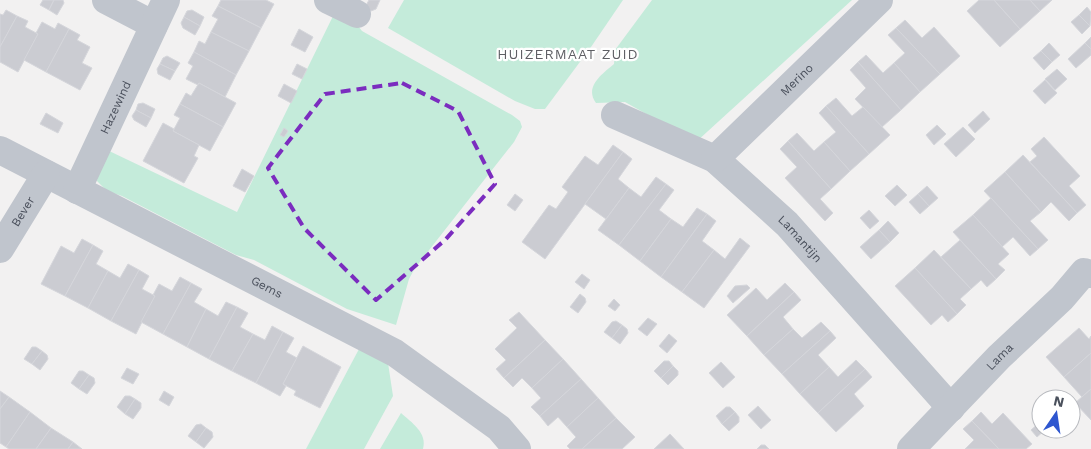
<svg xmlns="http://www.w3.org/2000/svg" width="1091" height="449" font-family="'Work Sans',sans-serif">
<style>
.green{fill:#c4ebda}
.building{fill:#cbccd2;stroke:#d5d6db}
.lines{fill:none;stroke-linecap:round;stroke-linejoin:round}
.minor{stroke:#c0c5cd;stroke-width:28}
.marked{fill:none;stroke:#7b2cbf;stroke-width:4;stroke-dasharray:10 6;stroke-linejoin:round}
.labels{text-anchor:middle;stroke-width:4.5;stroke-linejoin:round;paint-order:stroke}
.street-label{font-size:12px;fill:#4a505c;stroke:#fff}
.neighbourhood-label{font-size:14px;letter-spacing:1px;fill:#5e5f64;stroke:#fff}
</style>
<rect width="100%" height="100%" fill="#f2f1f1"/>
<g class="green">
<path d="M404 0H623L591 47 545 109H535L515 101 388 28Z"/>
<path d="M652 0H852L696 142 625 102 596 103C584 87 602 74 614 64L615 50Z"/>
<path d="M335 12 355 22 362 31 512 115 520 121 522 127 514 142 415 268 409 279 396 325 347 309 254 260 236 255 122 196 107 191 97 181 98 170 105 149 237 212Z"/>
<path d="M359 349 388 363 393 396 364 449H306Z"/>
<path d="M401 413C411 422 428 433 423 449H380Z"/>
</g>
<g class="building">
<path d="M43 0H54L49 10 40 5Z"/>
<path d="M54 0H63L64 3 57 15 49 10Z"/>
<path d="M221 0H266L274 4 261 28 218 6Z"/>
<path d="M369 0H380L376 9 371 11 365 7Z"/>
<path d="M979 0H994L1020 29 1000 47 967 11Z"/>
<path d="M994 0H1030L1040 11 1020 29Z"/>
<path d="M1030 0H1052L1040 11Z"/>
<path d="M218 6 261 28 249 51 211 32 218 19 212 16Z"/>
<path d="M1087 7 1091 12 1090 26 1079 15Z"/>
<path d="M6 10 17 16 0 47V14L3 15Z"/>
<path d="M192 10 204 17 200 26 184 17 187 11Z"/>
<path d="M1079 15 1090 26 1082 34 1071 22Z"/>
<path d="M17 16 28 21 25 27 38 34 18 72 0 62V47Z"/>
<path d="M184 17 200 26 195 35 183 28 181 23Z"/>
<path d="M905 20 922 38 934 27 960 56 940 74 896 28Z"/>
<path d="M42 22 55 29 58 23 69 29 46 72 24 60 38 34 36 33Z"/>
<path d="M896 28 940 74 920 92 894 63 905 53 888 35Z"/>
<path d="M69 29 80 35 77 40 90 47 82 63 92 68 80 90 46 72Z"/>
<path d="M299 29 313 37 305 52 291 45Z"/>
<path d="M211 32 249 51 236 75 194 52 199 41 205 44Z"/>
<path d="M1091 37V49L1085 43Z"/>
<path d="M1049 43 1060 55 1052 62 1041 51Z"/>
<path d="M1085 43 1091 49V55L1076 68 1068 59Z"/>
<path d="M1041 51 1052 62 1044 70 1033 58Z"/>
<path d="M194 52 236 75 225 97 199 83 198 85 186 79 193 66 188 63Z"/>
<path d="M866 55 883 73 894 63 920 92 901 110 858 62Z"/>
<path d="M167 56 180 63 175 71 160 64 163 58Z"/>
<path d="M858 62 901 110 882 127 855 99 866 88 850 70Z"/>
<path d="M160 64 175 71 170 80 158 74 157 69Z"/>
<path d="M297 64 307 69 302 79 292 74Z"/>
<path d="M1057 69 1067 79 1055 90 1045 79Z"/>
<path d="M1045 80 1057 93 1045 104 1033 91Z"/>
<path d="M199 83 236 103 223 127 180 104 186 93 191 96Z"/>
<path d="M284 84 297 91 291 103 278 96Z"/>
<path d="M836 98 852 116 863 107 890 135 869 154 826 106Z"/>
<path d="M143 103 155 109 151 118 136 110 138 104Z"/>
<path d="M180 104 223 127 210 151 173 131 180 118 174 115Z"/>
<path d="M826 106 869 154 850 171 824 142 836 132 819 113Z"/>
<path d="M136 110 151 118 146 127 134 120 132 116Z"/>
<path d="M983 111 990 119 975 133 968 125Z"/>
<path d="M46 113 63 123 58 133 40 124Z"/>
<path d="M163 123 174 129 173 131 199 145 194 156 198 158 184 183 143 161Z"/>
<path d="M937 125 946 134 934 145 926 135Z"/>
<path d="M963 127 975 139 956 157 944 144Z"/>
<path d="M284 128 288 131 284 137 280 135Z"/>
<path d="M797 133 814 151 824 142 850 171 831 189 788 141Z"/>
<path d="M1044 137 1080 176 1069 186 1086 205 1077 213 1030 162 1037 156 1031 149Z"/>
<path d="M788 141 831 189 820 199 833 213 825 221 785 178 797 167 780 149Z"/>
<path d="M613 145 623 152 545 259 522 242 549 205 556 209 568 192 562 187 585 156 598 165Z"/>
<path d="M623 152 632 159 618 179 629 188 606 219 585 204Z"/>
<path d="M1023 155 1077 213 1069 221 1051 202 1041 212 1005 172Z"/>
<path d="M242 169 254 176 245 192 233 186Z"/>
<path d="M1005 172 1041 212 1030 221 1048 240 1038 249 984 191Z"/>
<path d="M656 177 666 184 619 245 598 230 629 188 641 197Z"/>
<path d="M666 184 674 190 659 210 671 219 640 261 619 245Z"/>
<path d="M897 185 907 195 895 206 885 196Z"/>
<path d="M927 186 938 198 929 206 918 194Z"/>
<path d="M515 194 523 200 515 211 507 205Z"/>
<path d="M918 194 929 206 920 214 909 202Z"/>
<path d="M991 198 1038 249 1030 256 1013 237 1002 247 973 215Z"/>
<path d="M697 208 707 214 661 277 640 261 671 219 683 227Z"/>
<path d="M869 210 879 221 870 229 860 218Z"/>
<path d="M707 214 716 221 702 241 714 250 682 292 661 277Z"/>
<path d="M973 215 1009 254 998 264 1005 270 996 279 953 232Z"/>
<path d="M888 221 899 233 890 242 879 230Z"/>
<path d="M879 230 890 242 871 259 860 247Z"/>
<path d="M740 238 750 246 704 308 682 292 714 250 725 259Z"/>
<path d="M82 239 93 245 65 296 41 284 61 246 74 253Z"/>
<path d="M960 240 996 279 987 287 981 280 971 289 941 257Z"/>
<path d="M93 245 103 251 96 264 108 271 88 308 65 296Z"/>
<path d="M934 250 971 289 960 299 966 305 957 314 915 268Z"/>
<path d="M128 264 139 270 111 321 88 308 108 271 120 278Z"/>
<path d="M915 268 957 314 948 322 942 315 931 325 895 286Z"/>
<path d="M139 270 149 276 142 289 155 296 136 334 111 321Z"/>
<path d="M582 274 590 280 584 289 575 282Z"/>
<path d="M180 277 191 283 163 334 141 322 155 296 153 295 159 284 172 291Z"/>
<path d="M191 283 202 289 194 302 206 309 187 347 163 334Z"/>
<path d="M785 283 794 292 747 336 727 315 756 288 767 300Z"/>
<path d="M747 285 750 288 733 303 727 296 735 286Z"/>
<path d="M794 292 801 300 783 317 793 329 764 355 747 336Z"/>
<path d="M580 294 585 298 586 302 578 313 570 307Z"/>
<path d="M614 299 620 305 615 311 608 306Z"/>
<path d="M226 302 237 307 209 359 187 347 206 309 218 316Z"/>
<path d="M237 307 248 313 240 327 253 334 232 371 209 359Z"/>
<path d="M519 312 545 340 504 378 496 369 506 360 495 349 517 328 509 320Z"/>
<path d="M648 318 657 324 647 336 638 329Z"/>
<path d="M616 321 622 325 612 338 604 332 612 322Z"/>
<path d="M821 322 830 331 782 374 764 355 793 329 802 338Z"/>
<path d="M622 325 627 329 628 333 620 344 612 338Z"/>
<path d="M272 326 283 332 256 383 232 371 253 334 265 340Z"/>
<path d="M1079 328 1089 339 1091 336V353L1064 377 1046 357Z"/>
<path d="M830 331 836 338 818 355 829 367 800 394 782 374Z"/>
<path d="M283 332 294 338 286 352 297 358 283 384 286 386 280 396 256 383Z"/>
<path d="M669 334 677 341 667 353 659 346Z"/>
<path d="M545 340 563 359 532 388 522 378 513 387 504 378Z"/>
<path d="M303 346 341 367 320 408 294 395 296 391 283 384Z"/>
<path d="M32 347H36L42 351 32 364 24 359Z"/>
<path d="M42 351 47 355 48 359 40 370 32 364Z"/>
<path d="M1091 353V389L1082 397 1064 377Z"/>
<path d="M563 359 581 379 540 416 531 407 541 398 532 388Z"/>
<path d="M856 360 865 369 818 413 800 394 829 367 838 377Z"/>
<path d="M664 361H669L673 366 661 378 654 371Z"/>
<path d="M721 362 735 377 723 388 709 373Z"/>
<path d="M673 366 678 371V375L668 385 661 378Z"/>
<path d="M127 368 139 374 133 384 121 378Z"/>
<path d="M865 369 872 377 854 394 864 406 836 432 818 413Z"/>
<path d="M79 371H83L89 375 79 389 71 383Z"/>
<path d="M89 375 94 378 95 383 87 394 79 389Z"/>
<path d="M581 379 598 398 567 427 558 417 548 426 540 416Z"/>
<path d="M1091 389V420L1075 403Z"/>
<path d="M0 391 9 397 0 409Z"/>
<path d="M164 391 174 397 169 406 159 400Z"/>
<path d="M125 396H130L135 399 125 414 117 407Z"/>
<path d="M9 397 30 412 6 447 0 443V409Z"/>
<path d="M598 398 616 418 582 449H570L567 446 576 437 567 427Z"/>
<path d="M135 399 141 403V408L133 419 125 414Z"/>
<path d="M758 406 771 420 761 429 748 415Z"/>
<path d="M726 407H730L735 412 722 424 716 416Z"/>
<path d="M30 412 51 428 36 449H9L6 447Z"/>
<path d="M735 412 739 417V422L729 431 722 424Z"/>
<path d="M981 412 992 424 1003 413 1032 444 1026 449H999L972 421Z"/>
<path d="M616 418 635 437 622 449H582Z"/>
<path d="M972 421 999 449H965L974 440 963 429Z"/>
<path d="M1039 423 1041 429 1045 430 1037 437 1031 430Z"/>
<path d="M201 424 206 428 196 442 188 436 196 425Z"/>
<path d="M51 428 73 442 68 449H36Z"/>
<path d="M206 428 212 432 213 437 204 448 196 442Z"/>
<path d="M670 434 684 449H654Z"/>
<path d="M73 442 82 449H68Z"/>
<path d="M761 445H765L769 449H757Z"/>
</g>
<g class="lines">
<g class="minor">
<path d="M106 0 154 25"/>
<path d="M328 0 357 14"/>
<path id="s1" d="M615 115 715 159 787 224 951 408"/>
<path id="s2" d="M0 150 395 353 499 428 517 449"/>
<path id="s3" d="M715 159 879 0"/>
<path id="s4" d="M77 190 166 0"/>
<path id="s5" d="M0 249 46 174"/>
<path id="s6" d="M911 449 999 357 1062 298 1084 272 1091 274"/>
</g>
</g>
<path class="marked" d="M402 83 458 111 495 184 446 239 376 300 304 228 268 168 325 94Z"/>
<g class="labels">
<g class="street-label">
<text dy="4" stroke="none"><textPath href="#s3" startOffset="114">Merino</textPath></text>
<text dy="4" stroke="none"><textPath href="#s4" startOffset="91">Hazewind</textPath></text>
<text dy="4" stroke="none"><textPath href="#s5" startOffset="44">Bever</textPath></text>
<text dy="4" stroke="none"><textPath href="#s1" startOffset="226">Lamantijn</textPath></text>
<text dy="4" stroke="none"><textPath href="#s2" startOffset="300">Gems</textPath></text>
<text dy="4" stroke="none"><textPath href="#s6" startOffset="128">Lama</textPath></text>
</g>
<g class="neighbourhood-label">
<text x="568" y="59">HUIZERMAAT ZUID</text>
</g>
</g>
<g transform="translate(1056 414) rotate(13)"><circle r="24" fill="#ffffff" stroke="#b7b9be"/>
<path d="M0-4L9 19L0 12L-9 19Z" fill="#2e56cf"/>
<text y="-8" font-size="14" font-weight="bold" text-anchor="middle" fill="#4a505c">N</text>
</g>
</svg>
